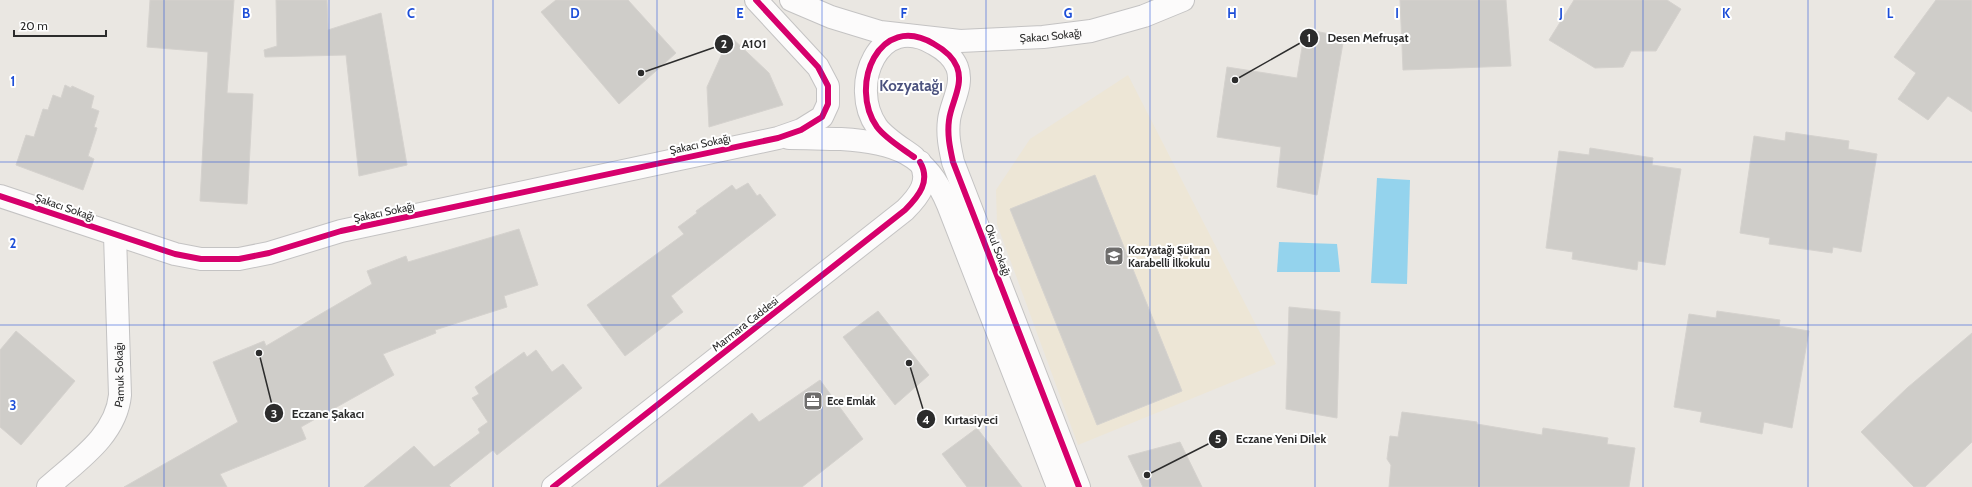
<svg xmlns="http://www.w3.org/2000/svg" width="1972" height="487" font-family="Cabin,sans-serif">
<style>
.education{fill:#ede6d6}
.water{fill:#94d3ed}
.building{fill:#cfcdc9;stroke:#d5d2ce}
.lines{fill:none;stroke-linecap:round;stroke-linejoin:round}
.minor-casing{stroke:#c4c3c3;stroke-width:24}
.minor{stroke:#fcfbfb;stroke-width:22}
.cycleway-casing{stroke:#fff;stroke-width:8}
.cycleway{stroke:#d6006c;stroke-width:6}
.grid{fill:none;stroke:#1d4ed8;stroke-width:1;stroke-opacity:0.55}
.labels{text-anchor:middle;stroke-width:4;stroke-linejoin:round;paint-order:stroke}
.street-label{font-size:11px;fill:#2c2c2c;stroke:#fff}
.poi-label{font-size:11px;font-weight:bold;fill:#2c2c2c;stroke:#fff;text-anchor:start}
.district-label{font-size:15px;font-weight:bold;fill:#4b527e;stroke:#fff}
.grid-label{font-size:13px;text-anchor:middle;font-weight:bold;fill:#1d4ed8;stroke:#fff;stroke-width:4;stroke-linejoin:round;paint-order:stroke}
.leader{fill:none;stroke:#2c2c2c;stroke-width:1.5}
.callout-dot{fill:#2c2c2c;stroke:#fff;stroke-width:1.5}
.mark-label{font-size:12px;text-anchor:middle;font-weight:bold;fill:#fff}
.callout-label{font-size:12px;text-anchor:middle;font-weight:bold;fill:#2c2c2c;stroke:#fff;stroke-width:4;stroke-linejoin:round;paint-order:stroke}
</style>
<rect width="100%" height="100%" fill="#eae7e2"/>
<path class="education" d="M1128 75 1276 364 1078 445 997 224 996 190 1030 139Z"/>
<g class="water">
<path d="M1377 178 1410 180 1407 284 1371 283Z"/>
<path d="M1279 242 1337 244 1340 272H1277Z"/>
</g>
<g class="building">
<path d="M150 0H234L227 93 253 94 247 204 200 201 208 52 147 47Z"/>
<path d="M276 0H327L328 30 381 13 407 165 359 176 346 55 265 57 264 50 277 46Z"/>
<path d="M556 0H628L676 53 619 104 541 12Z"/>
<path d="M1400 0H1506L1511 66 1403 70Z"/>
<path d="M1574 0H1667L1681 9 1656 51H1631L1623 67 1595 68 1549 40Z"/>
<path d="M1936 0H1972V112L1948 96 1928 120 1898 99 1916 73 1894 57Z"/>
<path d="M1305 29 1344 37 1317 195 1277 187 1281 147 1217 137 1227 67 1297 78Z"/>
<path d="M730 36 769 73 783 105 709 127 707 87Z"/>
<path d="M65 85 71 88 72 86 94 96 91 108 99 111 94 127 97 128 88 156 94 159 83 190 16 165 26 135 34 137 43 109 48 110 53 95 61 98Z"/>
<path d="M1786 132 1849 141 1848 149 1877 154 1861 252 1833 247 1832 253 1769 244 1770 238 1740 233 1754 136 1785 141Z"/>
<path d="M1590 148 1653 158 1652 165 1681 169 1665 265 1638 261 1637 270 1572 259 1573 252 1546 248 1559 151 1589 155Z"/>
<path d="M1095 175 1182 391 1097 425 1010 209Z"/>
<path d="M748 183 757 196 760 194 776 215 671 296 683 312 625 356 587 305 684 234 678 227 697 213 696 211 732 185 736 190Z"/>
<path d="M519 229 538 285 504 296 507 307 435 330 436 333 383 354 394 375 301 427 306 439 220 474 227 487H124L238 422 213 362 264 341 266 346 372 284 367 271 406 256 408 262Z"/>
<path d="M1289 307 1340 312 1337 418 1286 409Z"/>
<path d="M878 311 929 375 895 405 843 337Z"/>
<path d="M1717 311 1780 320 1779 326 1809 331 1792 428 1764 422 1762 434 1700 422 1702 412 1674 407 1689 314 1716 318Z"/>
<path d="M16 331 75 381 21 445 0 427V350Z"/>
<path d="M1972 333V442L1925 487H1914L1861 432 1907 388Z"/>
<path d="M536 350 552 372 563 364 582 388 497 455 493 450 449 485 451 487H364L414 446 434 467 480 433 478 429 488 422 472 398 479 394 475 387 524 352 527 357Z"/>
<path d="M820 380 863 439 802 487H657L752 413 759 422Z"/>
<path d="M1402 412 1477 422V424L1542 435 1543 428 1608 438 1607 444 1635 448 1629 487H1389L1391 465 1387 459 1390 436 1398 437Z"/>
<path d="M977 428 1022 487H967L942 454Z"/>
<path d="M1180 442 1202 487H1143L1128 456Z"/>
</g>
<g class="lines">
<defs>
<g id="minor">
<path id="s1" d="M791 0 831 17 880 32 960 41 1043 37 1091 31 1144 16 1183 0"/>
<path d="M789 138C806 138 824 139 841 139 894 142 927 153 948 205L1058 487"/>
<path d="M914 157C902 148 886 139 877 127 848 86 879 11 934 44 943 49 953 57 957 67 964 85 951 103 949 120 947 135 950 148 953 162L1079 487"/>
<path d="M0 196 175 254 201 259H239L269 253 341 231 778 138 801 130 822 117 828 104V86L818 67 756 0"/>
<path id="s2" d="M48 487C77 461 116 436 120 395L115 235"/>
<path d="M553 487 905 210C919 196 931 181 920 162"/>
</g>
</defs>
<use href="#minor" class="minor-casing"/>
<use href="#minor" class="minor"/>
<defs>
<g id="cycleway">
<path d="M914 157C902 148 886 139 877 127 848 86 879 11 934 44 943 49 953 57 957 67 964 85 951 103 949 120 947 135 950 148 953 162L1079 487"/>
<path d="M0 196 175 254 201 259H239L269 253 341 231 778 138 801 130 822 117 828 104V86L818 67 756 0"/>
<path d="M553 487 905 210C919 196 931 181 920 162"/>
</g>
</defs>
<use href="#cycleway" class="cycleway-casing"/>
<use href="#cycleway" class="cycleway"/>
</g>
<path class="grid" d="M164 0V487M329 0V487M493 0V487M657 0V487M822 0V487M986 0V487M1150 0V487M1315 0V487M1479 0V487M1643 0V487M1808 0V487M0 162H1972M0 325H1972"/>
<defs>
<symbol id="school-square" viewBox="-11 -11 22 22"><rect x="-9" y="-9" width="18" height="18" rx="4" fill="#6e6d6c" stroke="#fff"/><path d="M0-5L7-2L0 1L-7-2ZM-4 1L0 2.5L4 1V4Q0 6-4 4Z" fill="#fff"/></symbol>
<symbol id="office-square" viewBox="-11 -11 22 22"><rect x="-9" y="-9" width="18" height="18" rx="4" fill="#6e6d6c" stroke="#fff"/><path d="M-6-3h4V-5.5h4V-3h4V5H-6ZM-1-4.5V-3h2v-1.5ZM-6 0V1H6V0Z" fill="#fff"/></symbol>
</defs>
<g fill-rule="evenodd">
<use href="#school-square" x="1103" y="245" width="22" height="22"/>
<use href="#office-square" x="802" y="390" width="22" height="22"/>
</g>
<g class="labels">
<g class="street-label">
<text dy="4" stroke="none"><textPath href="#s1" startOffset="266">Şakacı Sokağı</textPath></text>
<text transform="translate(700 144) rotate(-12)" y="4">Şakacı Sokağı</text>
<text transform="translate(65 207) rotate(19)" y="4">Şakacı Sokağı</text>
<text transform="translate(384 212) rotate(-12)" y="4">Şakacı Sokağı</text>
<text transform="translate(998 250) rotate(69)" y="4">Okul Sokağı</text>
<text transform="translate(745 324) rotate(-38)" y="4">Marmara Caddesi</text>
<text dy="4" stroke="none"><textPath href="#s2" startOffset="140">Pamuk Sokağı</textPath></text>
</g>
<g class="poi-label">
<text x="1128" y="254">Kozyatağı Şükran<tspan x="1128" dy="13">Karabelli İlkokulu</tspan></text>
<text x="827" y="405">Ece Emlak</text>
</g>
<g class="district-label">
<text x="911" y="91">Kozyatağı</text>
</g>
</g>
<g class="grid-label">
<text x="246" y="18">B</text>
<text x="411" y="18">C</text>
<text x="575" y="18">D</text>
<text x="740" y="18">E</text>
<text x="904" y="18">F</text>
<text x="1068" y="18">G</text>
<text x="1232" y="18">H</text>
<text x="1397" y="18">I</text>
<text x="1561" y="18">J</text>
<text x="1726" y="18">K</text>
<text x="1890" y="18">L</text>
<text x="13" y="86">1</text>
<text x="13" y="248">2</text>
<text x="13" y="410">3</text>
</g>
<path class="leader" d="M1235 80L1309 38M641 73L724 44M259 353L274 413M909 363L926 419M1147 475L1218 439"/>
<g class="callout-dot">
<circle cx="1235" cy="80" r="4"/>
<circle cx="641" cy="73" r="4"/>
<circle cx="259" cy="353" r="4"/>
<circle cx="909" cy="363" r="4"/>
<circle cx="1147" cy="475" r="4"/>
<circle cx="1309" cy="38" r="10"/>
<circle cx="724" cy="44" r="10"/>
<circle cx="274" cy="413" r="10"/>
<circle cx="926" cy="419" r="10"/>
<circle cx="1218" cy="439" r="10"/>
</g>
<g class="mark-label">
<text x="1309" y="42">1</text>
<text x="724" y="48">2</text>
<text x="274" y="418">3</text>
<text x="926" y="424">4</text>
<text x="1218" y="443">5</text>
</g>
<g class="callout-label">
<text x="1368" y="42">Desen Mefruşat</text>
<text x="754" y="48">A101</text>
<text x="328" y="418">Eczane Şakacı</text>
<text x="971" y="424">Kırtasiyeci</text>
<text x="1281" y="443">Eczane Yeni Dilek</text>
</g>
<path d="M14 30v6h92v-6" fill="none" stroke="#2c2c2c" stroke-width="2"/>
<text x="20" y="30" font-size="12" fill="#2c2c2c" stroke="#ffffff" stroke-width="3" paint-order="stroke">20 m</text>
</svg>
